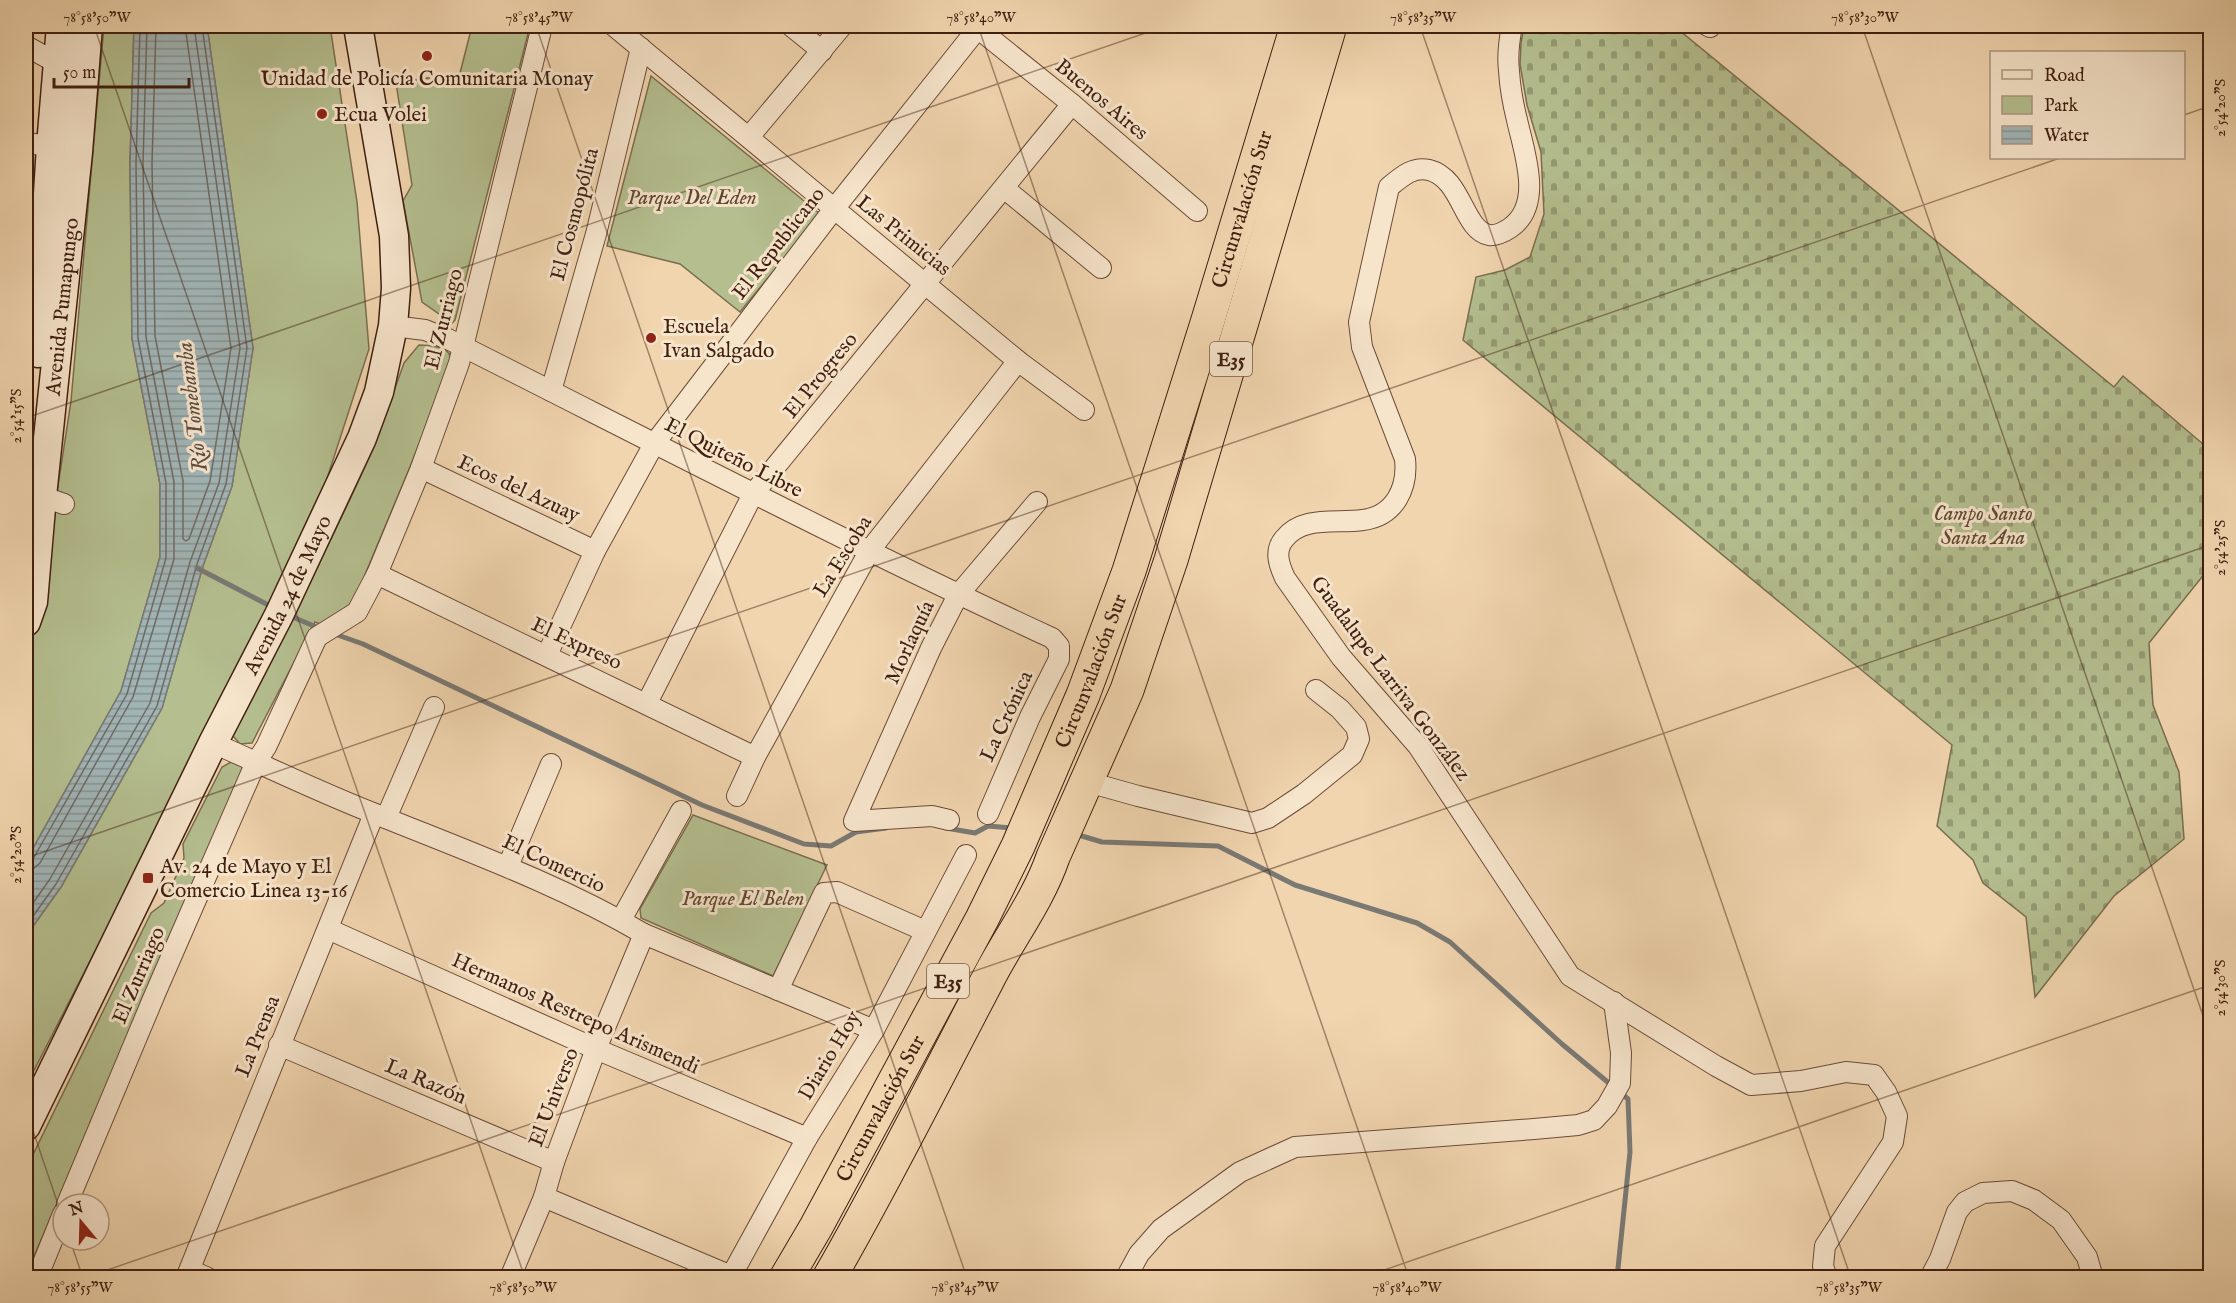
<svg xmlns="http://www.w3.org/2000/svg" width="2236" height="1303" font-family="'IM FELL English',serif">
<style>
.green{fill:#b4be8f;stroke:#7a6e50;stroke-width:1.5}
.cemetery{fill:url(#cemetery-stones);stroke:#7a6e50;stroke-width:1.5}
.water{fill:url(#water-rules);stroke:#7a7974;stroke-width:1.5}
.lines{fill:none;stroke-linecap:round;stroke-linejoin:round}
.shore{stroke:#706a64;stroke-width:1.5}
.stream{stroke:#7a7974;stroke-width:5}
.street-casing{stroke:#6c4c38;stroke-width:22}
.secondary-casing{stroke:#401f10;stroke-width:31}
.highway-casing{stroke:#401f10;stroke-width:35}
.street{stroke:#f6e4cb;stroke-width:20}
.secondary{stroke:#f6e4cb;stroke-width:28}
.highway{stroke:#f1d5af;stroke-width:33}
.ticks{fill:none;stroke:#401f10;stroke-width:1.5;stroke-opacity:0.45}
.poi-dot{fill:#8f2418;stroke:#f6e4cb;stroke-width:2}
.labels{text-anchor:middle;stroke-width:6;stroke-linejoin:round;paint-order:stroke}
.shield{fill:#f6e4cb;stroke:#775a48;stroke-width:1.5}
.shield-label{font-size:20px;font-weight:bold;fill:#401f10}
.poi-label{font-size:21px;fill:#401f10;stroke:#f6e4cb;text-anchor:start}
.street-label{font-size:21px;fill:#401f10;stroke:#f6e4cb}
.park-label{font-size:21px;font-style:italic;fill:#5d4730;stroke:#f6e4cb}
.water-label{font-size:22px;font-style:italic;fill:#5d4c42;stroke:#f6e4cb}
.neatline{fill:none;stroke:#401f10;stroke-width:2}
.ticks-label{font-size:15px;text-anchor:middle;fill:#401f10}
</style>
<defs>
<pattern id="cemetery-stones" width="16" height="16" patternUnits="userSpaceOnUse" patternTransform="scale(1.5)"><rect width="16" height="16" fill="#b4be8f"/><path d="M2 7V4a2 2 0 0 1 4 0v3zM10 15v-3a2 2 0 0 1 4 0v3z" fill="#949a73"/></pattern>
<pattern id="water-rules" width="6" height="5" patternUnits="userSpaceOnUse" patternTransform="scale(1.5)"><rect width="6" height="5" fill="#a1b5b7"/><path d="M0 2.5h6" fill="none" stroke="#859393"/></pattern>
</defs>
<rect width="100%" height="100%" fill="#f1d5af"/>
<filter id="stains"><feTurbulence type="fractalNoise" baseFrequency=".00333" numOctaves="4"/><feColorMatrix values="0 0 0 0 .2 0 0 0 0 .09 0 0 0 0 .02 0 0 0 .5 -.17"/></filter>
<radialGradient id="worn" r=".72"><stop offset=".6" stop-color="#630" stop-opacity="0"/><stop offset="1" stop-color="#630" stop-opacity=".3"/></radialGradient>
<g class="green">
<path d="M104 26H134L130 163 132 339 160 484V557L121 691 26 861V637L40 604 71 401Z"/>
<path d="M207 26H330L357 202 369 349 321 497 251 647 26 1086V936L61 887 162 708 203 566 232 486 253 348Z"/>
<path d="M472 26H530L455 320 452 323 422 302 403 201 412 185 396 83 460 73Z"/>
<path d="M651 76 820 214 740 312 680 264 607 246Z"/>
<path d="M419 345C427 345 448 346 450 356 451 360 448 366 448 370L410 467 341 632 315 622 252 743 240 744 233 736 232 728 295 614 352 495 375 445 404 363Z"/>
<path d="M233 761 245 766 26 1275V1169L151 913 164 903 184 858 183 844 222 767Z"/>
<path d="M693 815 827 865 773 976 641 918 640 909Z"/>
</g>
<path class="cemetery" d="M1524 26H1674L2114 387 2123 376 2210 450V567L2149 643 2153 705 2179 772 2184 839 2114 896 2035 997 2026 917 1983 883 1973 860 1937 826 1952 745 1463 340 1476 277 1505 270 1530 257 1544 214 1541 152 1527 105 1520 64 1521 43Z"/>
<path class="water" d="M134 26H207L253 348 232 486 203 566 162 708 61 887 26 936V861L121 691 160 557V484L132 339 130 163Z"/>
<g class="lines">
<g class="shore">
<path d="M156 26 152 163 155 336 183 481V539L186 541 189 539 210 481 231 348 185 26"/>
<path d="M26 863 33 859 127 694 166 558V483L138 338 136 163 140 26"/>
<path d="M26 870 33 869 40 863 133 697 174 559V482L146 337 143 163 147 26"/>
<path d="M26 913 50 879 150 703 190 562 219 483 240 348 194 26"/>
<path d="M26 926 56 884 157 706 197 564 226 484 247 348 202 26"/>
</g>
<g class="stream">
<path d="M197 568 274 608"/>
<path d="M288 615 321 629"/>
<path d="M332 633 363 644 702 805 804 844 831 846 856 832 886 828"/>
<path d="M946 828 975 833 988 826 1012 828"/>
<path d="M1075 834 1102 842 1218 846 1295 885 1417 923 1450 942 1562 1044 1628 1099 1630 1152 1617 1278"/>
</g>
<defs>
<g id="street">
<path d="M614 26 1018 361 1084 410"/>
<path d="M791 26 822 51"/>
<path d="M975 26 1072 104 1197 211"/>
<path d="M1512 26C1509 41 1507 55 1509 71 1510 87 1513 104 1517 120 1524 152 1544 205 1510 228 1504 232 1497 236 1489 235 1463 230 1462 178 1429 170 1413 166 1401 177 1389 187L1359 322 1362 347 1405 459C1408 488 1395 516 1363 520 1336 524 1303 515 1284 539 1274 551 1279 565 1285 578L1341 657 1418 746 1570 976 1716 1066 1751 1085 1801 1081 1846 1072 1874 1075 1886 1092 1897 1116 1893 1142 1825 1246 1823 1266 1827 1278"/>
<path d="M1708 26 1710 27V26"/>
<path d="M26 46 57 63 69 65"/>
<path d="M749 137 842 26"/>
<path d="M26 143 51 146"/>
<path d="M1004 188 1101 268"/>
<path d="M393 326 425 330 448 339C649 440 848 544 1052 638L1059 646V659L1030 717 988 814"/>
<path d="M551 391 596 234 641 48"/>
<path d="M421 468 595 551"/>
<path d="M26 491 64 504"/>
<path d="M377 574 755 757"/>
<path d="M547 655 595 551 654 444 834 209 978 28"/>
<path d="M647 703 753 494 1072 104"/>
<path d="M213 743C266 766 319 792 373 813 464 850 559 884 644 934L874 1030"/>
<path d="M1088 782 1138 796 1252 823 1268 818 1304 794 1352 755 1359 739 1356 727 1340 709 1316 690"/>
<path d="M737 796 755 757 870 550 1018 361"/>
<path d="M386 818 434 707"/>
<path d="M949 820 932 816 854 821 931 648 958 595 1037 502"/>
<path d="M508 866 551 764"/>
<path d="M621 920 681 811"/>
<path d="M328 929 596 1049 807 1138"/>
<path d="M778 990 824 893 837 892 925 931"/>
<path d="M279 1045 554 1162"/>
<path d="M544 1197 731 1276"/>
<path d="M67 1204 155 994 256 762 266 747 317 637 357 612 377 574 421 468 459 363 542 26"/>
<path d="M190 1270 208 1278"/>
<path d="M37 1278 63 1214"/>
<path d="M186 1278 374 814"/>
<path d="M510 1278 544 1197 554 1162 596 1049 644 934"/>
<path d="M730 1278 807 1138 874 1030 966 855"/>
<path d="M1126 1278 1139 1254 1161 1229 1240 1172 1295 1147 1534 1129 1578 1125 1594 1120 1607 1106 1620 1083 1621 1053 1614 1002"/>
<path d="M1930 1278 1940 1259 1957 1212 1965 1202 1983 1193 2012 1191 2034 1200 2061 1220 2087 1257 2093 1278"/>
</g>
<g id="secondary">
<path d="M38 353 51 146 61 26"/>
<path id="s1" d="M26 622 33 602 42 496 78 152 88 26"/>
<path id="s2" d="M26 1126 213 743 279 615 362 438 379 392 393 326 396 288 394 236 358 26"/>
</g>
<g id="highway">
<path id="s3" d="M786 1278 816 1227 982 919 1018 846 1083 695 1129 571 1208 320 1297 26"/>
<path d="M829 1278C885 1181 935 1080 987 981 1008 939 1038 901 1053 857L1127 690 1171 560 1330 26"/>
</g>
</defs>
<use href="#street" class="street-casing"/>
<use href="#secondary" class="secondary-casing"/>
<use href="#highway" class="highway-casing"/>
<use href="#street" class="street"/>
<use href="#secondary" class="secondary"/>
<use href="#highway" class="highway"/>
</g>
<path class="ticks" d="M94 26 525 1278M536 26 967 1278M978 26 1409 1278M1420 26 1851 1278M1862 26 2210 1036M2184 115 2210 106M26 418 1166 26M26 858 2060 158M26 1110 63 1219M70 1240 83 1278M84 1278 2210 545M1361 1278 2210 985"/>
<g class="poi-dot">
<circle cx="427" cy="56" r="6"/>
<circle cx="322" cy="114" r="6"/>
<circle cx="651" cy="338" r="6"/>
<rect x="142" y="872" width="12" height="12" rx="3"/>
</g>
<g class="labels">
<g class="shield">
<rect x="1210" y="342" width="42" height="34" rx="4.5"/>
<rect x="927" y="964" width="42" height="34" rx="4.5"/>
</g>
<g class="shield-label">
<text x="1231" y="366">E35</text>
<text x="948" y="988">E35</text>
</g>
<g class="poi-label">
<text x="427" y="85" text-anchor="middle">Unidad de Policía Comunitaria Monay</text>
<text x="334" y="121">Ecua Volei</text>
<text x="663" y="333">Escuela<tspan x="663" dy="24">Ivan Salgado</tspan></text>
<text x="160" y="873">Av. 24 de Mayo y El<tspan x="160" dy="24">Comercio Linea 13-16</tspan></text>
</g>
<g class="street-label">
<text transform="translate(1102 99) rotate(40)" y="7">Buenos Aires</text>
<text dy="7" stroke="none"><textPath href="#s3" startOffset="1166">Circunvalación Sur</textPath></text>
<text transform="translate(574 214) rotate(-75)" y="7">El Cosmopólita</text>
<text transform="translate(904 235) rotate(39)" y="7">Las Primicias</text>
<text transform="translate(778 243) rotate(-52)" y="7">El Republicano</text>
<text dy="7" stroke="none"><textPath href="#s1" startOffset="318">Avenida Pumapungo</textPath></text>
<text transform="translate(443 319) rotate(-76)" y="7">El Zurriago</text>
<text transform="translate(820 375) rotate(-51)" y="7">El Progreso</text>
<text transform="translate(734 457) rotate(27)" y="7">El Quiteño Libre</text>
<text transform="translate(519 488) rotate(25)" y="7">Ecos del Azuay</text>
<text transform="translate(842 556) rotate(-58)" y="7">La Escoba</text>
<text dy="7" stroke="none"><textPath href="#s2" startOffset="592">Avenida 24 de Mayo</textPath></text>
<text transform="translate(909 642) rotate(-65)" y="7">Morlaquía</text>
<text transform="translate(577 643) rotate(25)" y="7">El Expreso</text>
<text dy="7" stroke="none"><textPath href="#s3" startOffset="680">Circunvalación Sur</textPath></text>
<text transform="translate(1391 678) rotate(53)" y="7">Guadalupe Larriva González</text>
<text transform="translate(1006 716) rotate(-65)" y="7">La Crónica</text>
<text transform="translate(554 863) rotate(25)" y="7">El Comercio</text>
<text transform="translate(138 975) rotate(-67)" y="7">El Zurriago</text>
<text transform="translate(576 1013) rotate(24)" y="7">Hermanos Restrepo Arismendi</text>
<text transform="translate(257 1036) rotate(-68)" y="7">La Prensa</text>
<text transform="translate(829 1055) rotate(-59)" y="7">Diario Hoy</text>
<text transform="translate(426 1081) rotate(23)" y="7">La Razón</text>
<text transform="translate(553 1097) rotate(-69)" y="7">El Universo</text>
<text dy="7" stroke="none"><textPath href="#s3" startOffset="194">Circunvalación Sur</textPath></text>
</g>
<g class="park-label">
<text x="692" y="204">Parque Del Eden</text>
<text x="1983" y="520">Campo Santo<tspan x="1983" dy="24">Santa Ana</tspan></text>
<text x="743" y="905">Parque El Belen</text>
</g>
<g class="water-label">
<text transform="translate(191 407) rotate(-97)" y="8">Río Tomebamba</text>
</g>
</g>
<rect width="2236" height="1303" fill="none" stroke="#f1d5af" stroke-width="66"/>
<rect x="1990" y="51" width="195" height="108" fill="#f6e4cb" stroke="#ad9580" stroke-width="1.5"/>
<rect x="2002" y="70" width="30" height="9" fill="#f6e4cb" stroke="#ad9580" stroke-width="1.5"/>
<text x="2044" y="81" font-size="18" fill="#401f10">Road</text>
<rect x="2002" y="96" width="30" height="18" fill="#b4be8f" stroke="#ad9580" stroke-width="1.5"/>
<text x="2044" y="111" font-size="18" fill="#401f10">Park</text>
<rect x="2002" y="126" width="30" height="18" fill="url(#water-rules)" stroke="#ad9580" stroke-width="1.5"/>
<text x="2044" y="141" font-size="18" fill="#401f10">Water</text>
<g transform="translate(81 1222) rotate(341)"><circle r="28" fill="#f6e4cb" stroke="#ad9580" stroke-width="1.5"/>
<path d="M0-4.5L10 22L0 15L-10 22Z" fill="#8f2418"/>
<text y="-9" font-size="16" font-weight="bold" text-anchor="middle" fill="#401f10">N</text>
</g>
<path d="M54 78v9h135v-9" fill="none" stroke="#401f10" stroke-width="3"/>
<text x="63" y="78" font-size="18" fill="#401f10" stroke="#f6e4cb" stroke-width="4.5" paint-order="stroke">50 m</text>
<rect x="33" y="33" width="2170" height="1237" class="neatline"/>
<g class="ticks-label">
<text x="97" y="22">78°58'50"W</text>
<text x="539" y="22">78°58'45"W</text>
<text x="981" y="22">78°58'40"W</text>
<text x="1423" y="22">78°58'35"W</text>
<text x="1865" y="22">78°58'30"W</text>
<text transform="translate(2220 108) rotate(-90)" y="5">2°54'20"S</text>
<text transform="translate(16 416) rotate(-90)" y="5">2°54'15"S</text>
<text transform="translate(2220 548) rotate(-90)" y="5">2°54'25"S</text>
<text transform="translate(16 855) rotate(-90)" y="5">2°54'20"S</text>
<text transform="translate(2220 988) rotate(-90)" y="5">2°54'30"S</text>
<text x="80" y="1292">78°58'55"W</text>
<text x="523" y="1292">78°58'50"W</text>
<text x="965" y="1292">78°58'45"W</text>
<text x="1407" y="1292">78°58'40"W</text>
<text x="1849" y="1292">78°58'35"W</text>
</g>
<rect width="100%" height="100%" filter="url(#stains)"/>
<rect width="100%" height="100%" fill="url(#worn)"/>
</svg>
